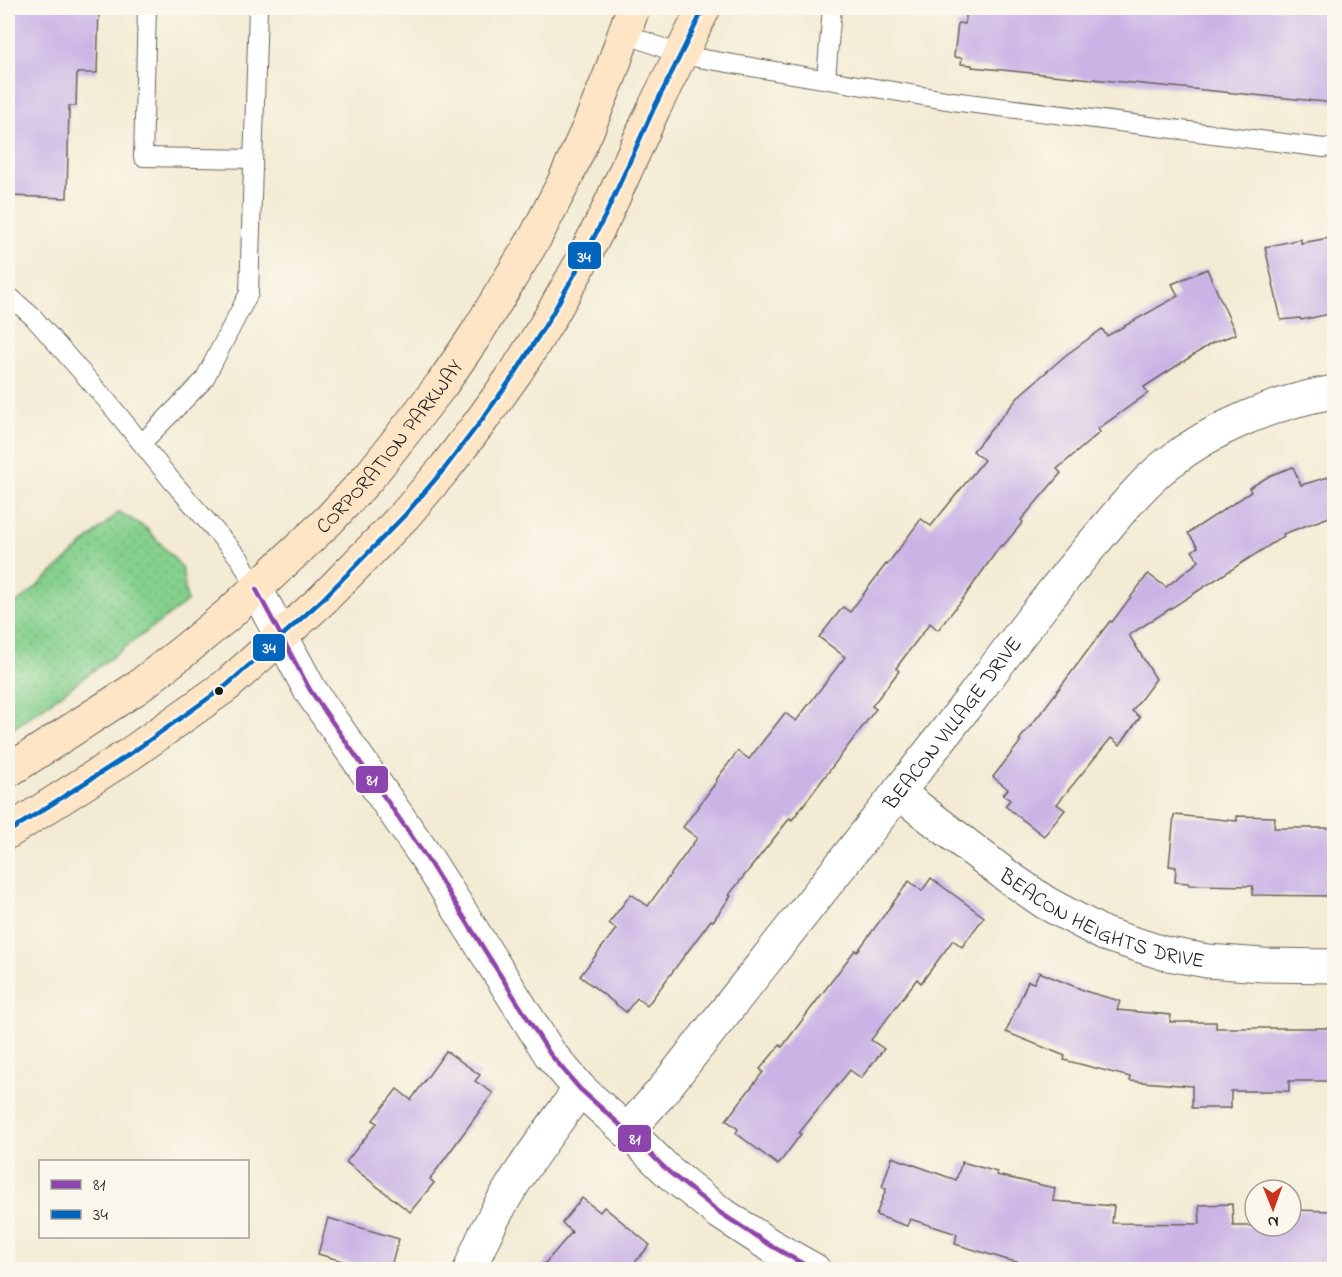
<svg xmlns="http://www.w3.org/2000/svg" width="1342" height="1277" font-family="'Indie Flower',sans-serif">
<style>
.green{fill:url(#green-dots);stroke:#507654;stroke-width:1.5}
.building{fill:#cab3e5}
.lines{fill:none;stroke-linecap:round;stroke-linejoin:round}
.service-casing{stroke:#67645c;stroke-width:20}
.minor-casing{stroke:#67645c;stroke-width:35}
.secondary-casing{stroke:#67645c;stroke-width:35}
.service{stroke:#fff;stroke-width:18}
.minor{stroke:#fff;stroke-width:33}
.secondary{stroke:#fde5c5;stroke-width:33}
.bus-1-casing{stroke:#fbf7ec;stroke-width:9}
.bus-2-casing{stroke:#fbf7ec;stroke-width:9}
.bus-1{stroke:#8e44ad;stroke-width:4.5}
.bus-2{stroke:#0065bd;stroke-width:4.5}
.bus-dot{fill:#1c1c1c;stroke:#fbf7ec;stroke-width:2}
.labels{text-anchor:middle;stroke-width:4.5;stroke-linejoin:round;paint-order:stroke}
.street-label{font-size:21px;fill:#1c1c1c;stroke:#fbf7ec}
.line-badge{stroke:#fbf7ec;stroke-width:2}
.badge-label{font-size:16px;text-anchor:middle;font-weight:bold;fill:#fff}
</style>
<defs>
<pattern id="green-dots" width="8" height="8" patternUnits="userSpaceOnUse" patternTransform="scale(1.5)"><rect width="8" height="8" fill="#85d08d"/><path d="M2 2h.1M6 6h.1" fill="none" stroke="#72b279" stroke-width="1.8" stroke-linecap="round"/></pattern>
</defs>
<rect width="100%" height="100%" fill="#fbf7ec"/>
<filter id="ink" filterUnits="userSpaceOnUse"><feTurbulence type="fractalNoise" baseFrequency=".0167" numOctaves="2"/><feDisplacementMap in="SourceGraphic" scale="12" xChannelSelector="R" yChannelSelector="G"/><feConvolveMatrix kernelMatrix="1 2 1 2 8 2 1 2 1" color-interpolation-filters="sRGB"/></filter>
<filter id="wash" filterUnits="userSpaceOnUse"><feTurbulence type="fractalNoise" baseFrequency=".008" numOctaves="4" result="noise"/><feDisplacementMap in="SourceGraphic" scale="24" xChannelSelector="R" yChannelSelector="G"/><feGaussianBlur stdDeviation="1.35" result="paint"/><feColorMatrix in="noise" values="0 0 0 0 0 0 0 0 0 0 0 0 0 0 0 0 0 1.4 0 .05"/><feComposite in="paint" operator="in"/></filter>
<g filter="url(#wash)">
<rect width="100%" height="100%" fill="#f3ebd4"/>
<path class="green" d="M119 512 146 528 182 567 187 602 41 709 8 732V610L31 592Z"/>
<g id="blocks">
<g class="building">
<path d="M8 8H99L97 73H77L76 106H69L67 198 8 196Z"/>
<path d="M967 8H1335V103L972 67V65L961 64 962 58 954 57 958 23 965 24Z"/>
<path d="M1335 237V313L1301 320 1300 318 1281 320 1265 247 1301 239V243Z"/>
<path d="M1207 269 1236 334 1212 343 1144 387 1148 393 1098 429 1100 432 1057 469 1061 473 1021 520 1023 522 1003 546 1001 545 965 596 938 630 930 623 896 668 899 671 872 706 876 709 792 820 790 818 729 895 731 896 713 921 711 920 647 1006 637 998 626 1012 580 976 616 929 609 923 631 894 648 906 697 838 683 827 717 781 716 780 738 751 749 759 785 713 796 721 845 657 819 637 843 607 850 612 886 564 887 565 921 519 931 526 984 460 973 451 1021 394 1066 355 1102 329 1107 336 1178 296 1172 284Z"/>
<path d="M1293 467 1301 485 1335 475V515L1283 534 1284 536 1129 635 1156 679 1132 711 1140 717 1120 745 1111 738 1057 804 1065 810 1044 836 1005 806 1010 800 1003 795 1008 789 993 777 1021 741 1019 740 1040 714 1110 621 1112 622 1148 574 1166 587 1199 561 1192 551 1198 547 1188 533 1251 492 1249 488 1271 475Z"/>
<path d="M1174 815 1237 821V816L1275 817 1274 828H1332V896L1252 895 1253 886 1189 885 1188 883 1175 882 1176 867 1169 866Z"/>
<path d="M931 878 984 917 962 947 953 940 921 983 917 979 871 1040 884 1049 861 1078 850 1070 799 1133 801 1134 778 1165 736 1133 738 1129 726 1120 763 1072 760 1069 780 1045 782 1047 855 950 857 952 909 881 922 891Z"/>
<path d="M1039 972 1088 992 1120 1001 1117 1010 1171 1015 1170 1022H1216V1028H1335V1081H1289V1091H1231V1108H1192V1086L1130 1081V1077L1064 1060 1065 1056 1006 1032 1028 981 1034 983Z"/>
<path d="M446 1051 480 1075 475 1081 493 1093 430 1179 434 1183 410 1212 346 1162 377 1123 373 1120 397 1089 411 1100Z"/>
<path d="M892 1157 956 1180 962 1162 997 1172 996 1175 1055 1188 1053 1201 1114 1206 1112 1223 1200 1224 1199 1205 1232 1204 1233 1226H1291V1210L1335 1211V1269H1048L1008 1260 955 1244 957 1234 910 1219 907 1226 876 1215 886 1189 882 1187Z"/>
<path d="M582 1198 600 1212 604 1207 650 1245 629 1269H540L572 1232 562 1223Z"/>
<path d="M328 1218 399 1239 390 1269H370L318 1254Z"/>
</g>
</g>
</g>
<g filter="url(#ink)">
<use href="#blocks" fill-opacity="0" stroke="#67645c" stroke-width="1.5"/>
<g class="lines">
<defs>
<g id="service">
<path d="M147 8 143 157 253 159"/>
<path d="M624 33 681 55 952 101 1324 148 1334 146"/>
<path d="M826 79 832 8"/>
<path d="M8 295 33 317 108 402 172 481 240 559 256 589"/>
<path d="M142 443 204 380 249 293 258 8"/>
</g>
<g id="minor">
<path d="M256 589 310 690 426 857 550 1054 580 1089 627 1131 669 1172 719 1212 768 1244 814 1270"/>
<path id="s1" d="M899 793 1007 876 1046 903 1104 934 1163 953 1207 961 1263 965 1334 966"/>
<path id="s2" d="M627 1131 660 1094C764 962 869 831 972 698 1014 642 1056 586 1102 533 1122 509 1142 484 1167 464 1214 427 1275 402 1334 392"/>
<path d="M470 1270C494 1202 539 1146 580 1089"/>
</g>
<g id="secondary">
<path id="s3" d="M8 771 138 687 185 650 230 613 329 520 369 477 442 384 475 336 536 236 563 184 587 131 610 75 633 8"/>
<path d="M8 832 130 754 227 685 322 600 405 515 445 468 481 421 516 372 548 321 577 270 605 216 654 108 704 8"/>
</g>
</defs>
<use href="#service" class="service-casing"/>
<use href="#minor" class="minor-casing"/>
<use href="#secondary" class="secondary-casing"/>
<use href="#service" class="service"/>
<use href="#minor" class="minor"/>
<use href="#secondary" class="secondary"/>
<defs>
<path id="bus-1" d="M256 589 310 690 426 857 550 1054 580 1089 627 1131 669 1172 719 1212 768 1244 814 1270"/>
<path id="bus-2" d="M8 832 130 754 227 685 322 600 405 515 445 468 481 421 516 372 548 321 577 270 605 216 654 108 704 8"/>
</defs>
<use href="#bus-1" class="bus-1-casing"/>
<use href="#bus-2" class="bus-2-casing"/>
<use href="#bus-1" class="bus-1"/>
<use href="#bus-2" class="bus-2"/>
</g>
</g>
<circle class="bus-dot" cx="219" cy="691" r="5"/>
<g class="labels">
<g class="street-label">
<text dy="7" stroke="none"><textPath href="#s3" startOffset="504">CORPORATION PARKWAY</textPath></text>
<text dy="7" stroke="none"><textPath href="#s2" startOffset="522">BEACON VILLAGE DRIVE</textPath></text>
<text dy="7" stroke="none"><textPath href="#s1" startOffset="242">BEACON HEIGHTS DRIVE</textPath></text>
</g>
</g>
<g class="line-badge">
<rect x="567" y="241" width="35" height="29" rx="6" fill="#0065bd"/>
<rect x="252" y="633" width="34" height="29" rx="6" fill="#0065bd"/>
<rect x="355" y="765" width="34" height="29" rx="6" fill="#8e44ad"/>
<rect x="617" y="1124" width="35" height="29" rx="6" fill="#8e44ad"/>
</g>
<g class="badge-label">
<text x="584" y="262">34</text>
<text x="269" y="653">34</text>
<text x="372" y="785">81</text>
<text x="635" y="1144">81</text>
</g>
<rect width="1342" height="1277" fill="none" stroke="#fbf7ec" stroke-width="30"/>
<rect x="39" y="1160" width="210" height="78" fill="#fbf7ec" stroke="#a29f99" stroke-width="1.5"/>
<rect x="51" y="1180" width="30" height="9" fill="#8e44ad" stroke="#a29f99" stroke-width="1.5"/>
<text x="93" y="1190" font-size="18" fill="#1c1c1c">81</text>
<rect x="51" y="1210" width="30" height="9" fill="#0065bd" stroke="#a29f99" stroke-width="1.5"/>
<text x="93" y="1220" font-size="18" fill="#1c1c1c">34</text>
<g transform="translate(1273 1208) rotate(179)"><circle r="28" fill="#fbf7ec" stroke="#a29f99" stroke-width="1.5"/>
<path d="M0-4.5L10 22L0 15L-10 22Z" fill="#c8321e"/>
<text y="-9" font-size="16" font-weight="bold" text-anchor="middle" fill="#1c1c1c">N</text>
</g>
</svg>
